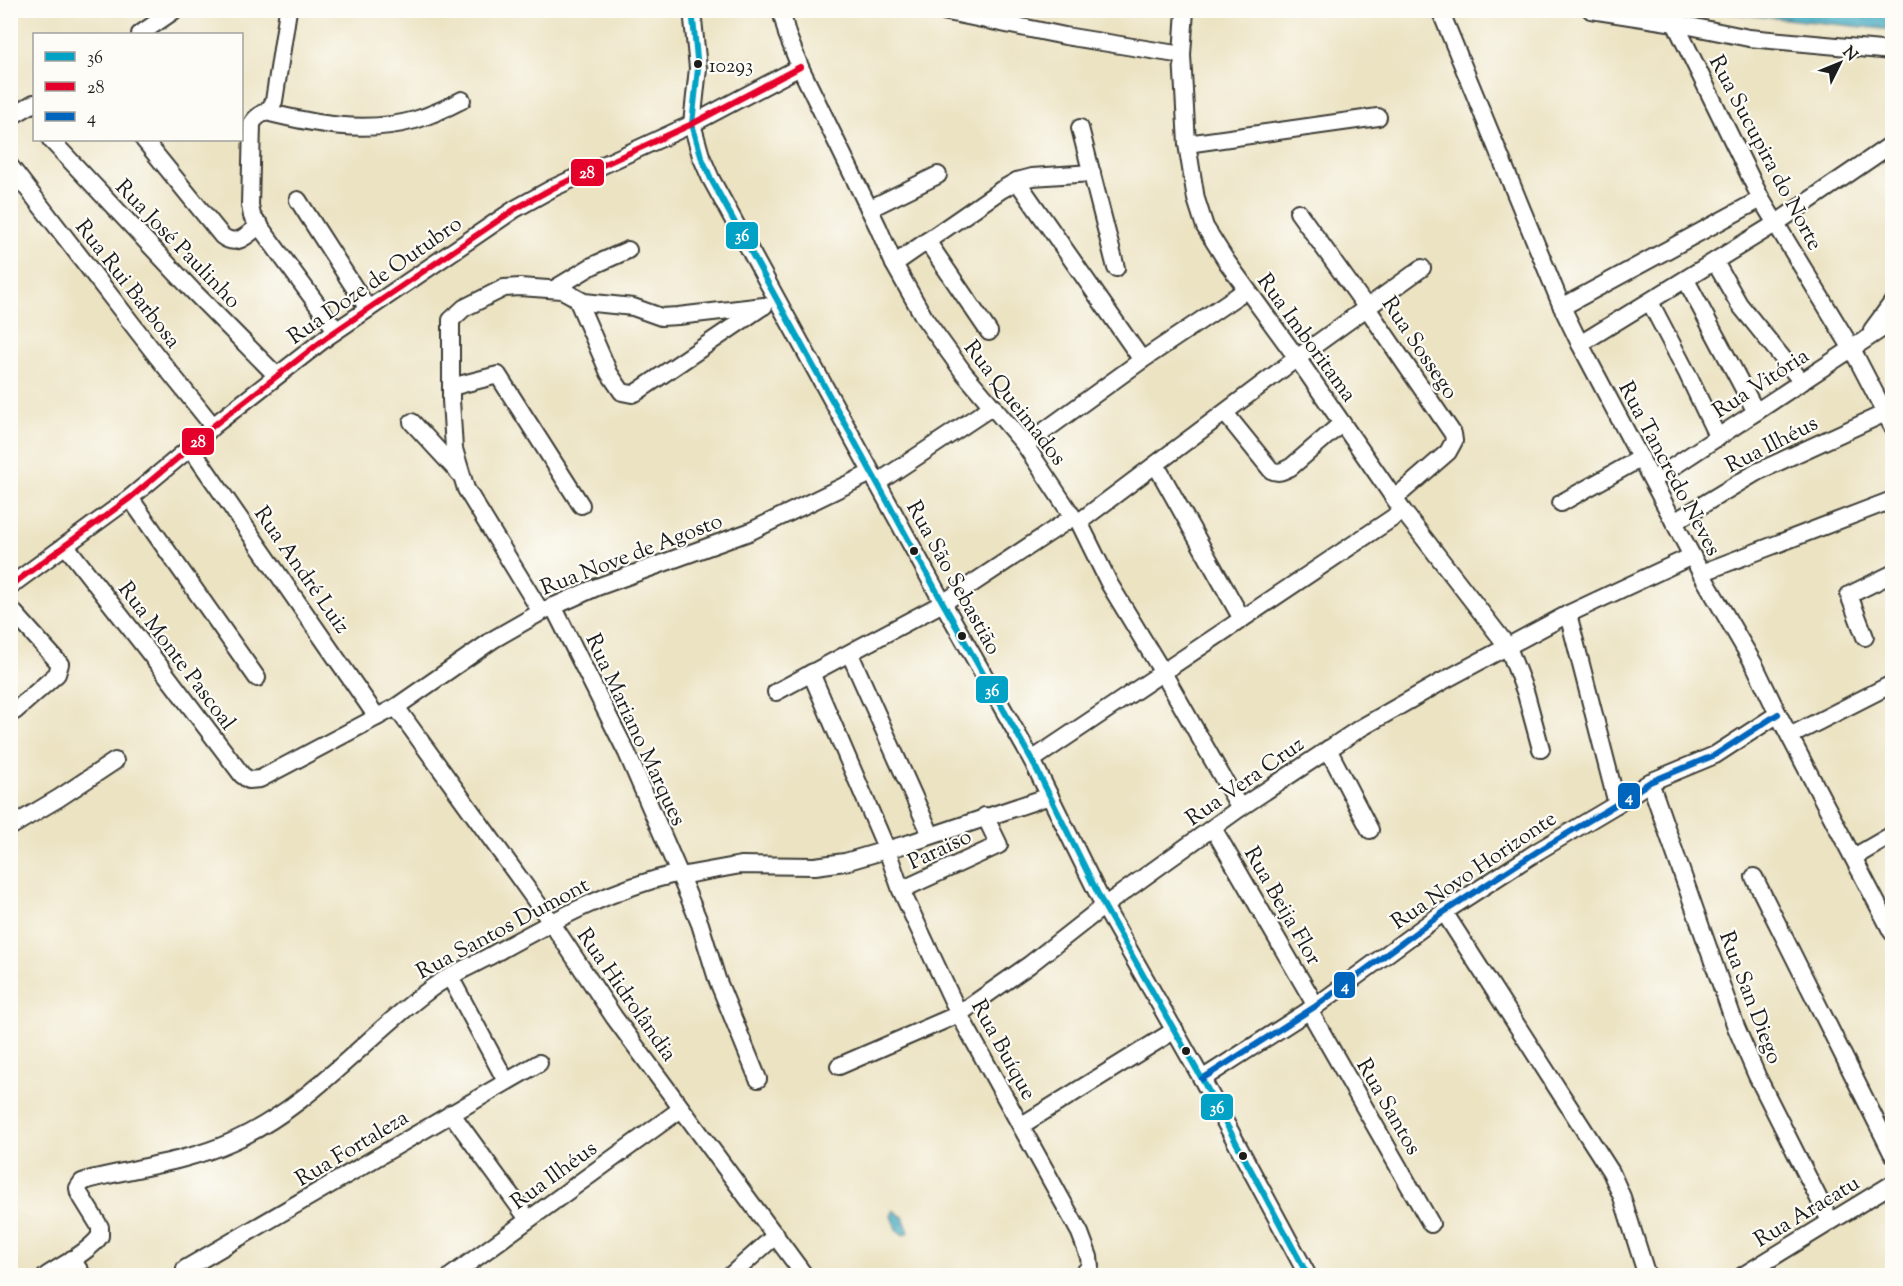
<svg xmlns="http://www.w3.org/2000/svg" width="1903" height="1286" font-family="'Sorts Mill Goudy',serif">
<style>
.water{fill:url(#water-ripples);stroke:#2e626e;stroke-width:1.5}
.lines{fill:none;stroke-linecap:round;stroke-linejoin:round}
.minor-casing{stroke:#3b3a35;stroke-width:20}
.minor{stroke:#fff;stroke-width:16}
.bus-1-casing{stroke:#fdfcf7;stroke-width:10}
.bus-2-casing{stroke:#fdfcf7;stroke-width:10}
.bus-3-casing{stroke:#fdfcf7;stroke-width:10}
.bus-1{stroke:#01a2c5;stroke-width:6}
.bus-2{stroke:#e4002b;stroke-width:6}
.bus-3{stroke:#0065bd;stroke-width:6}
.bus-dot{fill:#1c1c1c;stroke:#fdfcf7;stroke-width:2}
.labels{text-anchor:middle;stroke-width:4.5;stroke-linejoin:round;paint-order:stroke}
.bus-label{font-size:20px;fill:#1c1c1c;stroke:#fdfcf7;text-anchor:start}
.street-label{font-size:22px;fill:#1c1c1c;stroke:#fdfcf7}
.line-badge{stroke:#fdfcf7;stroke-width:2}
.badge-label{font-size:16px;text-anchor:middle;font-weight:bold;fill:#fff}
</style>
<defs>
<pattern id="water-ripples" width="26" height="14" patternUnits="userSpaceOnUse" patternTransform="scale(1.5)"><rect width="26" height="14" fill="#40a9c0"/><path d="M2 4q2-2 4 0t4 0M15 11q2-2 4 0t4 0" fill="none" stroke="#35899b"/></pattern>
</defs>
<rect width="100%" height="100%" fill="#fdfcf7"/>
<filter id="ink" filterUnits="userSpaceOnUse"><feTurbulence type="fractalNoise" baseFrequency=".0167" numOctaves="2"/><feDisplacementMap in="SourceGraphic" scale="12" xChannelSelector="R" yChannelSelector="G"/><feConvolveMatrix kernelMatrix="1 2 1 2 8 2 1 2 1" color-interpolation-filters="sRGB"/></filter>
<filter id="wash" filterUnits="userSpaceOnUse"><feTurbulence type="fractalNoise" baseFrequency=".008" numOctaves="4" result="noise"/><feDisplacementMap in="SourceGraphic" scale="24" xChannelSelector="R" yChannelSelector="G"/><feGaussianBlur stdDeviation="1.35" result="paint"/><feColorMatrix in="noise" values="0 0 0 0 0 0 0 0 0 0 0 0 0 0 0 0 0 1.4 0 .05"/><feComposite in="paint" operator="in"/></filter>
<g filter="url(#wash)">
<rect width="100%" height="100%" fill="#ece3c3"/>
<g class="water">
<path d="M1706 11 1845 10 1892 16V30Z"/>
<path d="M893 1210 903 1217 909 1232 904 1235 897 1231 891 1216Z"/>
</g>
</g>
<g filter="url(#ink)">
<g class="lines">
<defs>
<g id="minor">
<path d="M288 10 274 101C269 115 258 111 252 124L250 205 252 216 336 330"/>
<path d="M692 10 698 68 692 124 701 156 711 179 943 603 1032 760 1104 906 1202 1079 1308 1276"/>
<path d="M781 10 787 34 800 67 878 227 894 264 925 319 964 373 1025 445 1073 517 1079 522 1110 585 1162 671 1240 808"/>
<path d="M938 10 1065 36 1182 55"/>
<path d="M1185 10 1182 55 1187 144 1196 199 1205 227 1227 262 1297 358 1403 511 1508 647 1526 694 1541 749"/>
<path d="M1440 10 1562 307 1580 344 1701 573 1755 666 1778 714 1892 932"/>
<path d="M1591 10 1675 23 1749 38 1892 51"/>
<path d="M1675 23 1761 199 1852 349 1892 426"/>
<path d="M140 34 175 10"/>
<path d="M266 112C314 124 366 134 415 120 431 115 447 108 462 100"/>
<path d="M10 117 34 103"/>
<path d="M1080 128 1116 268"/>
<path d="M51 140 193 291 276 375"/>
<path d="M144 140 222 236C237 248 248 234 260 225"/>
<path d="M1187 144 1378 117"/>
<path d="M10 166 156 355 213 426"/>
<path d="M1017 181 1142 360"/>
<path d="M298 200 368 309"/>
<path d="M869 209 938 175"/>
<path d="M1298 212 1367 308 1453 434 1454 441 1448 452 1395 498"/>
<path d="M927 241 989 332"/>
<path d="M1715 262 1739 304 1802 382"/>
<path d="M894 264 1001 190 1017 181 1032 177 1092 173"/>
<path d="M1686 280 1756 412"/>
<path d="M554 289 592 266 628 250"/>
<path d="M577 299 609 373 622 392 632 394 637 392 762 307"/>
<path d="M1650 302 1687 373 1718 438"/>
<path d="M1562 307 1761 199"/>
<path d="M1872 330 1892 303"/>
<path d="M1580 344 1775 224 1892 144"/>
<path d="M451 387 498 375 581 505"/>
<path d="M1225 413 1271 470C1279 474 1283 471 1291 467L1342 423"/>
<path d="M412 422 460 474"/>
<path d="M1025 445 1142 360 1246 290"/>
<path d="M190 447 377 717"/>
<path d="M1156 465 1242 619"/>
<path d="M1653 480 1892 322"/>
<path d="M877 483 993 406"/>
<path d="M130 498 257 678"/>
<path d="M1561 503 1641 458"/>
<path d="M1079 522 1297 358 1422 268"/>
<path d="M1674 522 1757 472 1892 410"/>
<path d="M66 546 162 669 242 775 249 780 260 779 396 707 494 639 541 612 597 587 749 532 871 473"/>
<path d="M1701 573 1892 500"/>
<path d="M10 586 130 498 198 441 213 426 327 337 515 209 553 188 692 124 800 67"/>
<path d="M553 606 627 753 679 873"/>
<path d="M10 608 60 664 57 674 15 711"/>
<path d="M541 612 466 489 454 449 451 400V320L464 308 504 288 520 287 562 290 584 302 633 307 661 317 678 316 764 306"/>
<path d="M1568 614 1617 804"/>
<path d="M1865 637 1849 595 1892 574"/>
<path d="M850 654 931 835"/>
<path d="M811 673 887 850 901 890 928 948 959 1014 1080 1233 1089 1257 1090 1267 1081 1276"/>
<path d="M776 692 943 603 1073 517"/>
<path d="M396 707 551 922 614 1017 805 1276"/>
<path d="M1790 736 1892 684"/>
<path d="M1328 749 1370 830"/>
<path d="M1032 760 1403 511"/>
<path d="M1650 782 1736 1027 1757 1076 1830 1221"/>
<path d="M10 827 59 798 115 761"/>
<path d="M1213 828 1316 1006"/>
<path d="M1854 857 1892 835"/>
<path d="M680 876 700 924 717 979 758 1079"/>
<path d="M1754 877 1892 1153"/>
<path d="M901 890 999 845 985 816"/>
<path d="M1444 912 1611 1172 1622 1197 1647 1276"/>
<path d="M450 977 506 1081"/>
<path d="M1309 1010 1431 1224"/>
<path d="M839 1066 959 1014 1029 965 1104 906 1240 808 1359 729 1443 681 1568 614 1692 556"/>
<path d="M1202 1079 1316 1006 1444 912 1538 851 1617 804 1650 782 1715 755 1778 714"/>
<path d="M451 1113 528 1219"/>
<path d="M1022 1125 1175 1030"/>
<path d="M72 1259 83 1276"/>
<path d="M185 1269 539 1063"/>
<path d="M46 1276C62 1265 89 1252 100 1236V1227L79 1193 78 1188 82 1182 91 1179C136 1168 189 1161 231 1142 309 1108 362 1040 429 990 447 976 469 967 488 957 551 922 609 889 679 873L680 876 741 865 815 866 845 862 910 843 1050 796"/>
<path d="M451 1276 681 1109"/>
<path d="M730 1276 776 1235"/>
<path d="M1742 1276 1892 1184"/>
</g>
</defs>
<use href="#minor" class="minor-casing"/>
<use href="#minor" class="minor"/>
<defs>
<path id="bus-1" d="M692 10 698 68 692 124 701 156 711 179 943 603 1032 760 1104 906 1202 1079 1308 1276"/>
<path id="bus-2" d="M10 586 130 498 198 441 213 426 327 337 515 209 553 188 692 124 800 67"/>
<path id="bus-3" d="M1202 1079 1316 1006 1444 912 1538 851 1617 804 1650 782 1715 755 1778 714"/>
</defs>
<use href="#bus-1" class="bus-1-casing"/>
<use href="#bus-2" class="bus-2-casing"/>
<use href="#bus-3" class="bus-3-casing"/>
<use href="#bus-1" class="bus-1"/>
<use href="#bus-2" class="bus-2"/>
<use href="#bus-3" class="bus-3"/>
</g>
</g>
<g class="bus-dot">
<circle cx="698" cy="64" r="5"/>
<circle cx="914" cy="551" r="5"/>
<circle cx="962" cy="636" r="5"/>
<circle cx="1186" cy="1051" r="5"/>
<circle cx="1243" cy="1156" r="5"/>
</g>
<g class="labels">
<g class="bus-label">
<text x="709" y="72">10293</text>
</g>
<g class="street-label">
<text transform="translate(1767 152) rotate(62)" y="8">Rua Sucupira do Norte</text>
<text transform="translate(179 243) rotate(46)" y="8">Rua José Paulinho</text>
<text transform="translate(374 279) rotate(-35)" y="8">Rua Doze de Outubro</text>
<text transform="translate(129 283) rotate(52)" y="8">Rua Rui Barbosa</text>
<text transform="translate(1308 337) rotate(54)" y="8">Rua Imboritama</text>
<text transform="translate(1421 347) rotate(56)" y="8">Rua Sossego</text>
<text transform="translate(1760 382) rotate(-33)" y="8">Rua Vitória</text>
<text transform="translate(1016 402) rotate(52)" y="8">Rua Queimados</text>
<text transform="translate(1771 443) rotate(-27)" y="8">Rua Ilhéus</text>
<text transform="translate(1671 468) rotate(62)" y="8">Rua Tancredo Neves</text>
<text transform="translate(631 553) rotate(-21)" y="8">Rua Nove de Agosto</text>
<text transform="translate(303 569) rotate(55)" y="8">Rua André Luiz</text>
<text transform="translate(955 577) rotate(61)" y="8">Rua São Sebastião</text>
<text transform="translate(178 655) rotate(53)" y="8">Rua Monte Pascoal</text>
<text transform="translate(637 729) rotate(65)" y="8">Rua Mariano Marques</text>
<text transform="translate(1244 780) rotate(-35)" y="8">Rua Vera Cruz</text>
<text transform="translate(939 848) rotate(-25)" y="8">Paraiso</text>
<text transform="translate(1473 869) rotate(-34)" y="8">Rua Novo Horizonte</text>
<text transform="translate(1284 905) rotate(60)" y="8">Rua Beija Flor</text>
<text transform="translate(502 927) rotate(-28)" y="8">Rua Santos Dumont</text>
<text transform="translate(628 994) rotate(55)" y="8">Rua Hidrolândia</text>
<text transform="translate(1752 997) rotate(69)" y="8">Rua San Diego</text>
<text transform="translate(1005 1049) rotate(61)" y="8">Rua Buíque</text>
<text transform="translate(1390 1106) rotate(60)" y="8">Rua Santos</text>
<text transform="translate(351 1147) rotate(-31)" y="8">Rua Fortaleza</text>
<text transform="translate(553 1174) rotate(-36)" y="8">Rua Ilhéus</text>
<text transform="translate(1806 1210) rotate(-31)" y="8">Rua Aracatu</text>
</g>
</g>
<g class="line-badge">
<rect x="570" y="158" width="35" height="29" rx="6" fill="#e4002b"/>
<rect x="725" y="221" width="34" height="29" rx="6" fill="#01a2c5"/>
<rect x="181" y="427" width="34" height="29" rx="6" fill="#e4002b"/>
<rect x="975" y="675" width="34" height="29" rx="6" fill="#01a2c5"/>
<rect x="1617" y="782" width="24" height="28" rx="6" fill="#0065bd"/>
<rect x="1333" y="971" width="23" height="28" rx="6" fill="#0065bd"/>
<rect x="1200" y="1093" width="34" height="28" rx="6" fill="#01a2c5"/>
</g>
<g class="badge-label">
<text x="587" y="178">28</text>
<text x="742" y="241">36</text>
<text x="198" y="447">28</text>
<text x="992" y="696">36</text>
<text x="1629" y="802">4</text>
<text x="1345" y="991">4</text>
<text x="1217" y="1113">36</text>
</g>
<rect width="1903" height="1286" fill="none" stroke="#fdfcf7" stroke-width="36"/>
<rect x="33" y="33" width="210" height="108" fill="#fdfcf7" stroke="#a3a29f" stroke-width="1.5"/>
<rect x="45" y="52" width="30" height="9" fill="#01a2c5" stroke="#a3a29f" stroke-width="1.5"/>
<text x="87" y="63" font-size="18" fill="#1c1c1c">36</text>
<rect x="45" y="82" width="30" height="9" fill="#e4002b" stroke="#a3a29f" stroke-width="1.5"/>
<text x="87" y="93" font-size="18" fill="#1c1c1c">28</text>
<rect x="45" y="112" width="30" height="9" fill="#0065bd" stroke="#a3a29f" stroke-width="1.5"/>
<text x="87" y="123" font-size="18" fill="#1c1c1c">4</text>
<g transform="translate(1840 63) rotate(47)" stroke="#fdfcf7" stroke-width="4.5" paint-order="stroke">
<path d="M0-4.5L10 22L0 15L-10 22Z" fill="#1c1c1c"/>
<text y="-9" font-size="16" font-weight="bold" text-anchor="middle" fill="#1c1c1c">N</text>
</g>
</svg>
